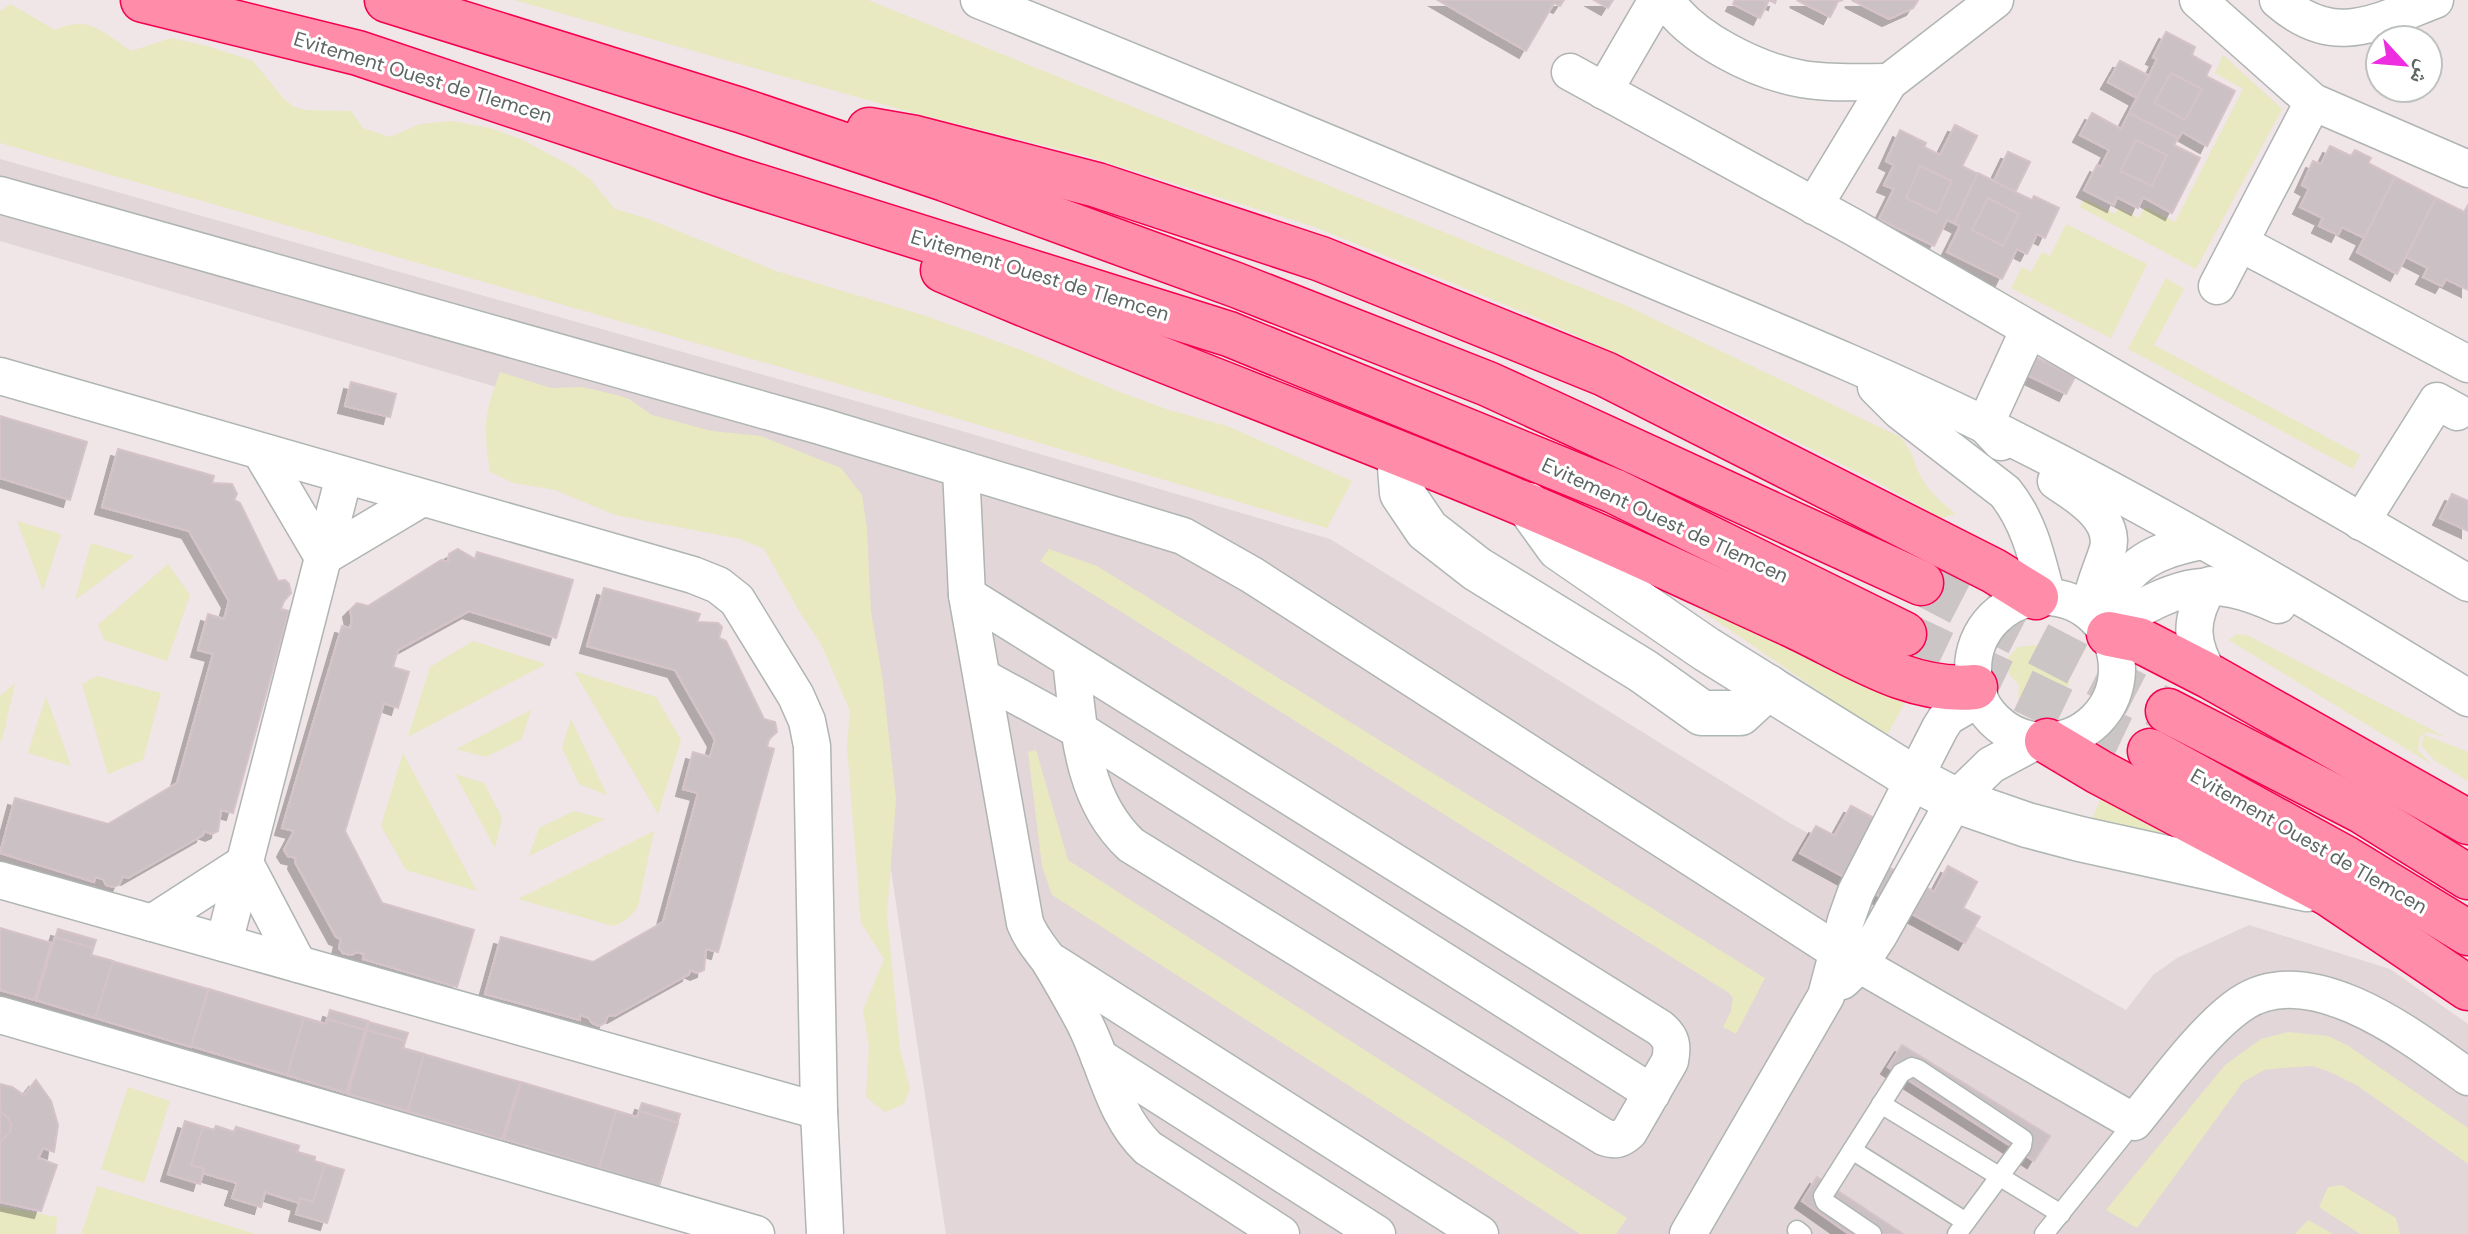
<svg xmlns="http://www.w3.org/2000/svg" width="2468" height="1234" font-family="'DM Sans','Noto Naskh Arabic',sans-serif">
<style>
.education{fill:#e2d6d8}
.green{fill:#e8e8c1}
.building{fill:#cbc1c4;stroke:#d5c3c9;stroke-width:2;filter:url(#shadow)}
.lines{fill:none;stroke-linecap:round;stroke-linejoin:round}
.highway-tunnel{stroke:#cbc5c6;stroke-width:44;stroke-dasharray:44 22;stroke-linecap:butt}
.lane-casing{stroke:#aeb5b3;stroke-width:21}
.street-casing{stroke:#aeb5b3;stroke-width:39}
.secondary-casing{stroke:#afb8b5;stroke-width:47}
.highway-casing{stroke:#f5004e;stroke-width:47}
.lane{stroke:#fff;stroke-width:18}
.street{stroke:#fff;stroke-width:36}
.secondary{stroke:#fff;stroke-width:44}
.highway{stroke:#ff8daa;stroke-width:44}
.labels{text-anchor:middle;stroke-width:6;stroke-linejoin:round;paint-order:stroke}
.street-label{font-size:20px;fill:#5d6662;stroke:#fff}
</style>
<defs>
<filter id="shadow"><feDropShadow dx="-7" dy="7" stdDeviation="0" flood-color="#0004"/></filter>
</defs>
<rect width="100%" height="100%" fill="#f0e5e7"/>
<path class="education" d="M0 159 948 427 1330 539 1788 822 2126 1010 2153 975 2177 958 2249 925 2390 969 2468 1024V1234H946L833 486 0 241Z"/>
<g class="green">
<path d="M514 0H868L1627 306 1900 437C1915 454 1912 460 1921 477 1929 492 1943 504 1956 514L1941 518 1877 482 1656 371 1528 314 1315 227 1086 156 910 112Z"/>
<path d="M11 4 55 30C90 14 103 33 131 51L171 38 207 46 253 61 283 98 294 107 306 110 351 111 363 128 390 137 420 124 452 121 490 128 523 140 573 167 590 179 615 209 646 218 776 271 926 316 1029 353 1117 391 1169 410 1227 426 1352 481 1327 528 881 396 0 143V11Z"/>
<path d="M2223 55 2282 109 2196 269 2080 207 2084 199 2115 214 2118 208 2139 218 2145 207 2175 222 2243 89 2215 73Z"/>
<path d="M2066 224 2147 264 2111 338 2011 288 2022 267 2031 272 2042 252 2050 256Z"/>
<path d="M2166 278 2184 289 2154 345 2360 455 2353 469 2128 349Z"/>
<path d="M500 372 551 388 582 387 617 395 629 399 652 415 712 431 761 436 841 468 862 495 867 528 871 612 882 675 896 799 887 915 900 1049 910 1088 904 1104 885 1112 866 1097 869 1047 863 1010 884 959 861 923 847 746 850 711 821 644 799 611 764 549 740 539 615 515 555 490 514 483 490 472C483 426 484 415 500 372Z"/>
<path d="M17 521 61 534 43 591Z"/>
<path d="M91 543 134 556 75 600Z"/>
<path d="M1049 549 1097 566 1765 978 1736 1034 1723 1027 1731 1011 1733 998 1729 993 1040 561Z"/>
<path d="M168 564 190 595 167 661 104 640 98 625Z"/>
<path d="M1679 595 1906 701 1886 737Z"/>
<path d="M2237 634 2247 635 2446 737 2427 732 2420 737 2418 750 2431 764 2229 640Z"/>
<path d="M2044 639H2052L2058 645 2059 657 2069 668V683C2064 695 2054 699 2041 696L2033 703H2025L2018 698 2019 685 2009 674 2008 658 2018 647 2037 645Z"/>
<path d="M473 641 546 664 408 737 430 667Z"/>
<path d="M574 671 656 697 681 740 658 814Z"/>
<path d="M97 676 161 693 143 760 108 774 82 684Z"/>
<path d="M15 683 2 741H0V696Z"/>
<path d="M46 696 71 766 28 753Z"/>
<path d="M531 710 522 739 486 757 456 749Z"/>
<path d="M571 719 607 795 579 784 562 748Z"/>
<path d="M2425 735 2468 752V781L2435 761 2421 745Z"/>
<path d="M1036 750 1068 860 1627 1218 1616 1234H1580L1052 895 1042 866 1028 752Z"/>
<path d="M403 753 477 891 406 870 381 826Z"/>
<path d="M455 774 484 783 502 818 495 848Z"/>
<path d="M2101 798 2190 842 2092 819Z"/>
<path d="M574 811 605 819 529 856 539 828Z"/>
<path d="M654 831 638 906C632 916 625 922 613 926L518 899Z"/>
<path d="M2288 1032 2328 1036 2347 1045 2468 1128V1164L2358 1086 2328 1071 2312 1066 2282 1068 2264 1070 2243 1082 2137 1228 2106 1210 2225 1065 2261 1039Z"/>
<path d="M128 1087 170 1101 144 1183 101 1169Z"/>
<path d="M2342 1185 2396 1218 2400 1234H2360L2319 1207 2328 1187Z"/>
<path d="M97 1186 256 1234H81Z"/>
<path d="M0 1206 57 1217 56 1234H0Z"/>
<path d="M2308 1220 2333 1234H2295Z"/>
</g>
<g class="building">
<path d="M1438 0H1518L1498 35Z"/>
<path d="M1438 0H1564L1560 6 1554 3 1526 51Z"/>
<path d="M1594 0H1613L1608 8Z"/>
<path d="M1735 0H1776L1775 3 1769 0 1760 18 1733 4Z"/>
<path d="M1797 0H1843L1838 1 1830 17Z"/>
<path d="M1797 0H1843L1838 1 1830 17Z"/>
<path d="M1852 0H1918L1913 8 1889 19Z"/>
<path d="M1852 0H1918L1913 8 1889 19Z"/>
<path d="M2166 32 2195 47 2192 55 2211 66 2206 76 2235 91 2207 146 2182 132 2178 139 2129 113 2137 98 2108 82 2120 61 2149 76 2157 59 2153 57Z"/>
<path d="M2120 61 2149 76 2137 98 2108 82Z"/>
<path d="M2171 73 2202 89 2185 120 2154 103Z"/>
<path d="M2092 113 2121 129 2129 113 2178 138 2174 145 2200 158 2172 213 2143 197 2138 208 2117 197 2114 205 2084 190 2097 165 2101 167 2109 150 2080 135Z"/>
<path d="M1955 125 1977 136 1962 166 1940 155Z"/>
<path d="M1955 125 1977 136 1962 166 1978 174 1954 223 1947 220 1934 246 1879 219 1894 189 1884 185 1894 165 1886 161 1900 130 1926 143 1924 147 1940 155Z"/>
<path d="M2136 140 2167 155 2152 186 2120 171Z"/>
<path d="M2330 146 2351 156 2355 150 2371 158 2368 163 2395 177 2364 238 2342 227 2338 235 2319 226 2323 218 2300 207 2309 189 2302 185 2313 161 2321 164Z"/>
<path d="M2008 152 2030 162 2015 192 2032 200 2034 196 2059 208 2045 238 2037 234 2027 254 2017 249 2002 279 1947 252 1960 226 1954 223 1978 173 1994 181Z"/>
<path d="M2008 152 2030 162 2015 192 1994 181Z"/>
<path d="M1920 166 1952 181 1937 213 1906 198Z"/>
<path d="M2395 177 2436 198 2397 274 2357 252Z"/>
<path d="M1988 198 2019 214 2003 246 1972 230Z"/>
<path d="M2436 198 2464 212 2468 205V290L2446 279 2442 286 2423 277 2428 268 2406 257Z"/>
<path d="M2035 357 2075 377 2066 394 2027 375Z"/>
<path d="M351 382 396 394 390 417 345 406Z"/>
<path d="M0 416 87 442 70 500 0 478Z"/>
<path d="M118 449 214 476 212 483 232 484 237 494 234 500 240 503 278 581 285 580 289 584 291 593 284 601 281 609 289 611 233 813 221 810 218 831 212 834 204 831 203 835 128 878 123 876 119 885 113 887 106 885 103 879 95 877 94 882 0 853 15 798 108 824 177 783 213 654 198 650 208 614 224 619 229 601 189 531 102 507Z"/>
<path d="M2452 494 2468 501V531L2440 518Z"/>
<path d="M458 549 475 559 477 552 573 580 556 638 469 611 398 650 393 667 409 672 398 708 384 703 345 831 382 903 474 930 457 987 363 959 364 954 357 952 351 955 343 953 339 948 341 939 336 937 295 862 296 858 288 856 284 850 294 831 282 828 342 626 350 628 352 620 350 610 357 603 368 606 441 560 448 562 449 554Z"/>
<path d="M604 588 700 614 697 622 718 623 722 627 719 638 726 641 764 719 775 722 777 732 769 739 767 747 774 749 718 952 706 949 704 970 697 973 690 970 689 974 614 1016 608 1015 605 1023 599 1026 592 1023 589 1018 580 1015V1020L485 994 501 937 593 962 663 922 698 793 683 789 693 752 710 757 715 740 675 670 587 646Z"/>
<path d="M1851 806 1879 821 1861 853 1934 892 1948 866 1977 882 1949 934 1819 863Z"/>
<path d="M1851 806 1879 821 1861 853 1934 892 1948 866 1977 882 1963 908 1980 917 1965 943 1800 853 1816 826 1835 836Z"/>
<path d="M0 928 51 943 35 1000 0 990Z"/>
<path d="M58 929 96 940 91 955 208 989 191 1047 36 1000Z"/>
<path d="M55 937 93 948 91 955 113 961 95 1018 36 1000Z"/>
<path d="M209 989 326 1024 330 1010 368 1021 346 1093 191 1046Z"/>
<path d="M304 1018 326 1024 327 1019 365 1030 346 1093 287 1075Z"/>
<path d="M369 1022 408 1033 403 1048 520 1082 502 1139 348 1094Z"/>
<path d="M367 1030 405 1041 403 1048 424 1054 408 1111 348 1094Z"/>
<path d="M1902 1045 2050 1136 2034 1161 1888 1067Z"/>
<path d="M36 1080 51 1101 58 1125 54 1152 43 1148 38 1158 57 1165 41 1211 0 1202V1084L12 1087 24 1095Z"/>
<path d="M521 1082 637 1117 642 1103 680 1114 659 1186 504 1139Z"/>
<path d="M0 1111 8 1118 11 1124 10 1132 0 1142Z"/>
<path d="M616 1111 637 1117 640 1111 678 1123 659 1186 599 1168Z"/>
<path d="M185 1121 214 1130 216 1126 234 1132 236 1127 266 1136 299 1146 297 1152 315 1157 314 1161 344 1170 327 1223 296 1214 299 1203 265 1192 261 1207 232 1198 237 1183 203 1173 200 1184 168 1174Z"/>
<path d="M216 1126 234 1132 236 1127 299 1146 297 1152 315 1157 314 1161 325 1164 313 1202 300 1198 299 1203 265 1192 261 1207 232 1198 237 1183 203 1173 204 1169 191 1165 203 1127 214 1130Z"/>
<path d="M1817 1177 1903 1234H1849L1802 1201Z"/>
</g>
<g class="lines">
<g class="highway-tunnel">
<path d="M1921 583 2168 711"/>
<path d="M1904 634 2150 751"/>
</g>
<defs>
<g id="lane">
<path d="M1881 1104 2061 1214"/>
<path d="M1852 1150 1966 1222"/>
<path d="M1797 1230 1802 1234"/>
<path d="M1872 1234 1825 1202 1823 1196 1901 1073 1912 1067 1918 1069 2023 1139 2022 1146 1957 1234"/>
<path d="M2044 1234 2134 1122"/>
</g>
<g id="street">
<path d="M979 0C1191 85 1403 174 1613 263 1738 316 1864 366 1985 425 2151 507 2311 601 2468 698"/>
<path d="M1666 0C1691 39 1757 71 1802 79 1831 84 1860 82 1889 82"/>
<path d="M2198 0 2313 102 2468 169"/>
<path d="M2278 0C2334 49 2374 23 2435 0"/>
<path d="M1570 72 1855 228 2468 583"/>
<path d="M1604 91 1657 0"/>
<path d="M0 195 820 426 1183 536 1252 575 1838 952 2134 1122C2163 1087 2204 1029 2241 1004 2310 957 2414 1038 2468 1077"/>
<path d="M1814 206 1889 82 1995 0"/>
<path d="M2240 243 2468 364"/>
<path d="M2217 286 2313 102"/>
<path d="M0 376 693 575 718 585 737 600 796 696 807 721 812 746 819 1111 825 1234"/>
<path d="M1876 387 1900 411 2005 492C2030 523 2037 559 2047 597"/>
<path d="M2001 442 1985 425 2029 329"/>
<path d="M261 452 323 557 422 498"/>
<path d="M961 469 967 595 1025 923C1031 938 1039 947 1048 959 1060 978 1071 998 1082 1018 1105 1060 1112 1114 1148 1148L1281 1234"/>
<path d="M2056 481C2079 496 2118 520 2107 552 2100 574 2091 590 2091 613"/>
<path d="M2361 522 2437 401 2457 412"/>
<path d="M2210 585C2189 618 2189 644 2211 677"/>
<path d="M967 595 1660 1028C1672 1038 1673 1046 1670 1061L1629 1132C1620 1140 1615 1141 1604 1137L1131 845C1080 797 1079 726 1071 660"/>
<circle cx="2045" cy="669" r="72"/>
<path d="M2097 619C2130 567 2140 554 2202 541"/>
<path d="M2104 627C2175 591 2199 569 2278 605"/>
<path d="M982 677 1079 730 1652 1093"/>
<path d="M0 880 819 1111"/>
<path d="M152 923 245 863 298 964"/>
<path d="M224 943 344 476"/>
<path d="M1054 963 1480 1234"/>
<path d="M1842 981 1860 964 1879 935 1955 800 1991 765 2036 741"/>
<path d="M0 1015 756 1234"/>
<path d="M1099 1057 1377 1234"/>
<path d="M1688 1234 1826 996 1846 920 1856 892 1940 728 1947 717 1980 698"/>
</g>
<g id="secondary">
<path d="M1399 454 1402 493 1427 530 1477 569 1643 671 1702 713H1740L1768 687"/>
<path d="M1528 505 1559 548 1706 649 1915 779 1955 800 2027 825 2080 839 2307 889"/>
</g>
<g id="highway">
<path d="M143 0 358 53 728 177 1229 334 1614 491 1904 634"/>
<path d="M387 0 740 110 945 179 1236 285 1488 384 1921 583"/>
<path d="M869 130 915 138 1097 185 1321 259 1605 374 1994 571 2036 597"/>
<path d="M943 270C1136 353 1333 424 1526 505 1615 542 1702 584 1790 624 1849 651 1908 694 1975 687"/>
<path d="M2109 634 2139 640 2211 677 2468 822"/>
<path d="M2168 711 2362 811 2468 877"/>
<path d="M2047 741 2099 772 2329 894 2468 988"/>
<path d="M2150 751 2345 858 2468 933"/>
</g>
</defs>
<use href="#lane" class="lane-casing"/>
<use href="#street" class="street-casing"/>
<use href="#secondary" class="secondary-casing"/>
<use href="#highway" class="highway-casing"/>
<use href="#lane" class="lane"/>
<use href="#street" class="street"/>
<use href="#secondary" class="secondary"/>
<use href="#highway" class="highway"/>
</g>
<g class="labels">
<g class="street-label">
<text transform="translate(423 77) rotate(17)" y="7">Evitement Ouest de Tlemcen</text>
<text transform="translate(1040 275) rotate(17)" y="7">Evitement Ouest de Tlemcen</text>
<text transform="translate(1665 520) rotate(25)" y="7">Evitement Ouest de Tlemcen</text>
<text transform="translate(2309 841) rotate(30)" y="7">Evitement Ouest de Tlemcen</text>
</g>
</g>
<g transform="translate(2404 64) rotate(116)"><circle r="38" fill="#ffffff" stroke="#bec2c0" stroke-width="2"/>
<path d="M0-6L14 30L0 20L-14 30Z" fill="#ee2ce0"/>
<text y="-12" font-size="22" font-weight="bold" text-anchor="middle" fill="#5d6662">ش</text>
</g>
</svg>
